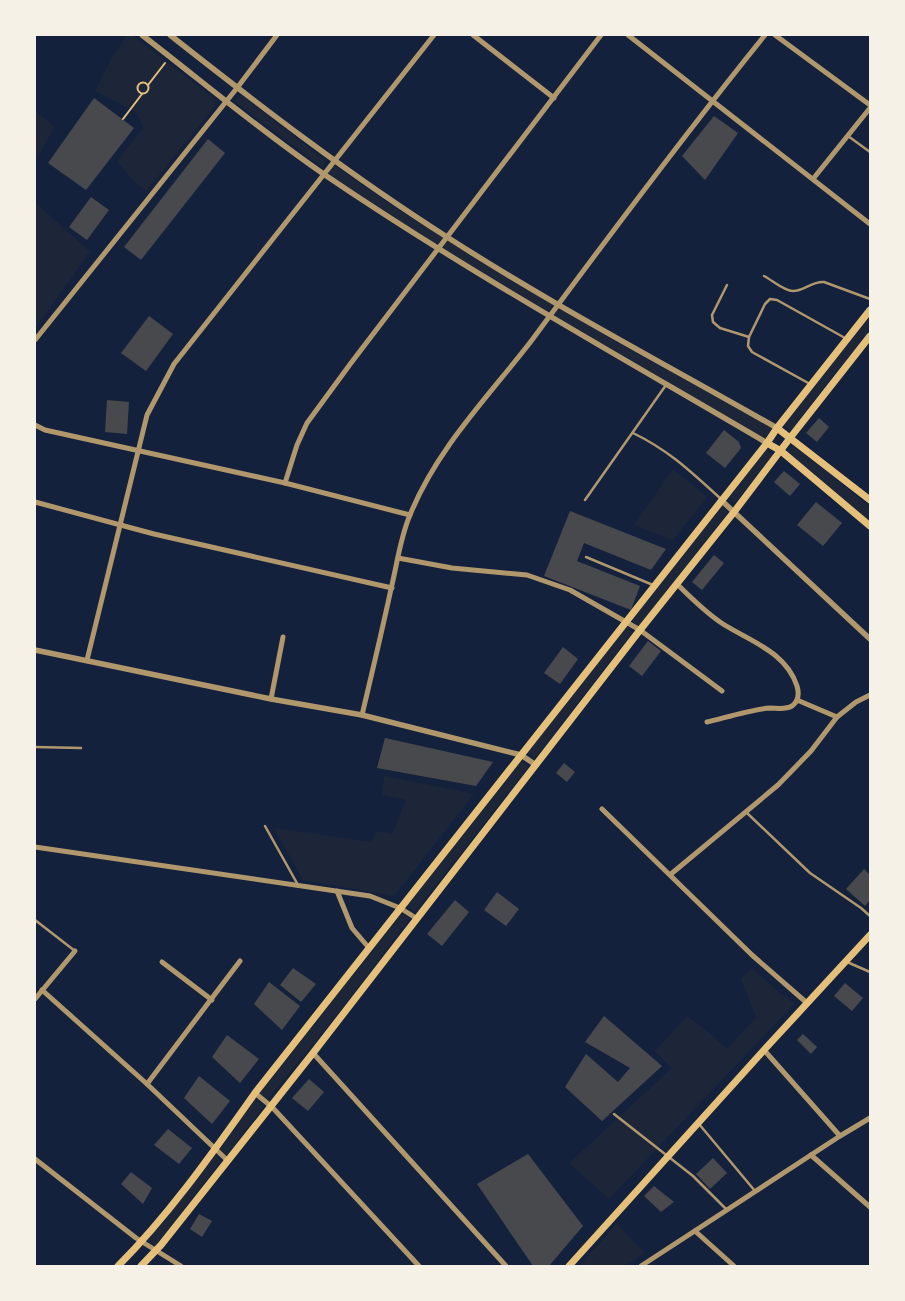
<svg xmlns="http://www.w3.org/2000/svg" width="905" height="1301" font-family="'IBM Plex Serif',serif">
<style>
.green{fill:#1d2539}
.building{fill:#48494c}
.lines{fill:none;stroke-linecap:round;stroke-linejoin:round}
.path{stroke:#e5c07b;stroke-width:2}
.service{stroke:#b1986c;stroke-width:2.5}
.minor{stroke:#b1986c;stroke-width:5}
.tertiary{stroke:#b1986c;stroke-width:5.5}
.secondary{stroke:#e5c07b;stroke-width:7}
</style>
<rect width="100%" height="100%" fill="#14213d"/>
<g class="green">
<path d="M127 35H132L215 99 216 105 146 191 134 181 117 161 143 128 138 115 131 109 95 91 111 59Z"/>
<path d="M241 95 326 161 323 168 234 101Z"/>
<path d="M35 110 54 127 35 163Z"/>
<path d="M334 165 401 212 444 238 437 245 328 174Z"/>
<path d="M35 202 90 252 35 328Z"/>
<path d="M448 241 553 304 547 312 442 248Z"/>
<path d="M560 308 607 337 772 428 765 440 554 315Z"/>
<path d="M870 317V330L790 431 784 425Z"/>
<path d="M793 445 870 507V521L786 452Z"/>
<path d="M767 449 773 456 735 503 729 498Z"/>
<path d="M673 469 707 497 673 540 634 525Z"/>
<path d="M722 505 728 512 639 626 631 620Z"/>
<path d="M626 626 632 633 535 758 526 752Z"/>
<path d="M521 761 529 766 415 912 407 906Z"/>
<path d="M384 776 474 794 394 896 303 880 274 828 371 842 377 831 392 834 406 800 382 795Z"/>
<path d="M401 914 410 918 340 1011 268 1099 259 1092 310 1030Z"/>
<path d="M752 968 780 993 795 1003 609 1199 569 1163 672 1068 655 1051 687 1016 708 1032 727 1049 756 1017 741 979Z"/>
<path d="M255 1099 263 1107 226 1156 220 1149Z"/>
<path d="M215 1154 221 1161 155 1246 148 1240Z"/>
<path d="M617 1224 645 1253 624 1266H579Z"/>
</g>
<g class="building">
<path d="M94 98 134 128 86 190 48 163Z"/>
<path d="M714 116 738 133 705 180 682 156Z"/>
<path d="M208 139 225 153 141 260 124 247Z"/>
<path d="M91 197 109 210 87 240 69 227Z"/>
<path d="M149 316 173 334 146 371 121 353Z"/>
<path d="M107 400 129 402 127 434 105 432Z"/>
<path d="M819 418 829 427 817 442 806 433Z"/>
<path d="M724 430 739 442 741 448 725 468 706 453Z"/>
<path d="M784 471 800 484 790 496 774 482Z"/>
<path d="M816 502 842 523 823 546 797 525Z"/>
<path d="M570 511 666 549 651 570 584 543 577 561 640 586 631 610 544 576Z"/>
<path d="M714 555 724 563 702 590 692 582Z"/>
<path d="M648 641 661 651 642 676 629 666Z"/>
<path d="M563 647 578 659 560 684 544 673Z"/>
<path d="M385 738 493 762 476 786 377 768Z"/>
<path d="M564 763 575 772 567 782 556 773Z"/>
<path d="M864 869 870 875V900L865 906 846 889Z"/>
<path d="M497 892 519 909 506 926 484 910Z"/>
<path d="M455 900 469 912 442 946 427 934Z"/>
<path d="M293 968 316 984 301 1002 280 985Z"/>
<path d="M269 982 300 1006 282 1030 254 1004Z"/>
<path d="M845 983 863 998 852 1011 834 996Z"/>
<path d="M604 1016 662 1066 602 1121 565 1087 586 1054 618 1082 630 1068 585 1042Z"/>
<path d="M803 1034 817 1047 811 1054 797 1040Z"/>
<path d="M227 1035 259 1059 240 1083 212 1057Z"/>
<path d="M199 1076 230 1101 212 1124 184 1098Z"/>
<path d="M309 1079 324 1092 308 1111 292 1098Z"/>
<path d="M168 1129 192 1148 179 1164 154 1145Z"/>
<path d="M528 1154 583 1226 549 1266H533L477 1184Z"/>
<path d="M713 1158 727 1173 710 1189 696 1174Z"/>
<path d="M131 1172 152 1188 143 1204 121 1184Z"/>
<path d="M654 1186 674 1202 661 1212 644 1196Z"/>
<path d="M199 1214 212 1221 202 1237 190 1229Z"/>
</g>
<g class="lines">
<g class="path">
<circle cx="143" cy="88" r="5.5"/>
<path d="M148 85 165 63"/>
<path d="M123 119 142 94"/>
</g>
<g class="service">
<path d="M848 136 870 152"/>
<path d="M764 276C772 280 784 291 793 291 804 291 812 281 824 282L870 299"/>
<path d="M727 285 712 315 713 322 720 328 749 337"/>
<path d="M810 384 752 352 748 346 749 337 765 304 770 299 777 300 845 338"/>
<path d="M633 433C670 451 691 472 721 499"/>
<path d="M585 500 666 385"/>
<path d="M586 557 653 585"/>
<path d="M35 747 81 748"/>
<path d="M747 813 810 873 861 908 870 916"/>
<path d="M265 826 298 885"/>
<path d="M35 920 75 951"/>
<path d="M847 962 870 972"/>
<path d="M614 1114 693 1176 726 1209"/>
<path d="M699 1124 755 1191"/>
</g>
<g class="minor">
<path d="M473 35 554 98"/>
<path d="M628 35 870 224"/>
<path d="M775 35 870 105"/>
<path d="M813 179 870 108"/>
<path d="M35 340 237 88 277 35"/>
<path d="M35 425 45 430 285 483 410 515"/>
<path d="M285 483 297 445 307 423 351 363 601 35"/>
<path d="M35 502 154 534 392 588"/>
<path d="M398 558 452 568 527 575 570 590 640 630 722 691"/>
<path d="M677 584C691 598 706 613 723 624 750 641 786 652 797 686 799 693 799 701 792 706 785 710 777 708 770 708 753 709 724 718 707 722"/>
<path d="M87 660 147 415 174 364 434 35"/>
<path d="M271 699 283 637"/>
<path d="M797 700 837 717"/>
<path d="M362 715C372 673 382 631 391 589 397 565 400 538 410 515 437 448 489 396 532 340 608 237 685 134 765 35"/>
<path d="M602 809 752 955 807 1003"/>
<path d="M35 847 370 896 400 908 416 918"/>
<path d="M671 874 778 785 811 751 837 717 856 702 870 695"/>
<path d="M337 891 352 928 369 948"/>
<path d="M162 962 212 1000"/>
<path d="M42 990 147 1084 227 1160"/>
<path d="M35 999 75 951"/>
<path d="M764 1050 840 1136"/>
<path d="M313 1053 506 1266"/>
<path d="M147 1084 240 961"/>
<path d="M255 1093 272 1107 419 1266"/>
<path d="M811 1155 870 1207"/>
<path d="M35 1159 136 1238 181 1266"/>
<path d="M695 1231 734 1266"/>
<path d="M641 1266 840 1136 870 1118"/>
</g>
<g class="tertiary">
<path d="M142 35C203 82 262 132 325 175 468 272 619 356 767 443"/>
<path d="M170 35C260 106 351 176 447 237 554 306 667 365 777 428"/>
<path d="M721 500 870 639"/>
<path d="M35 650 271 699 362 715 521 755 536 765"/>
</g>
<g class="secondary">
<path d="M777 428 870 500"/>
<path d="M767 443 781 451 870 526"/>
<path d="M118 1266C170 1214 213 1152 255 1093L767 443 777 428 870 310"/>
<path d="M141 1266 161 1245 313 1053 640 630 734 512 790 438 870 336"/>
<path d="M569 1266 764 1050 870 935"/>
</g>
</g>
<rect width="905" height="1301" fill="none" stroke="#f6f1e7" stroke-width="72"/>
</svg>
